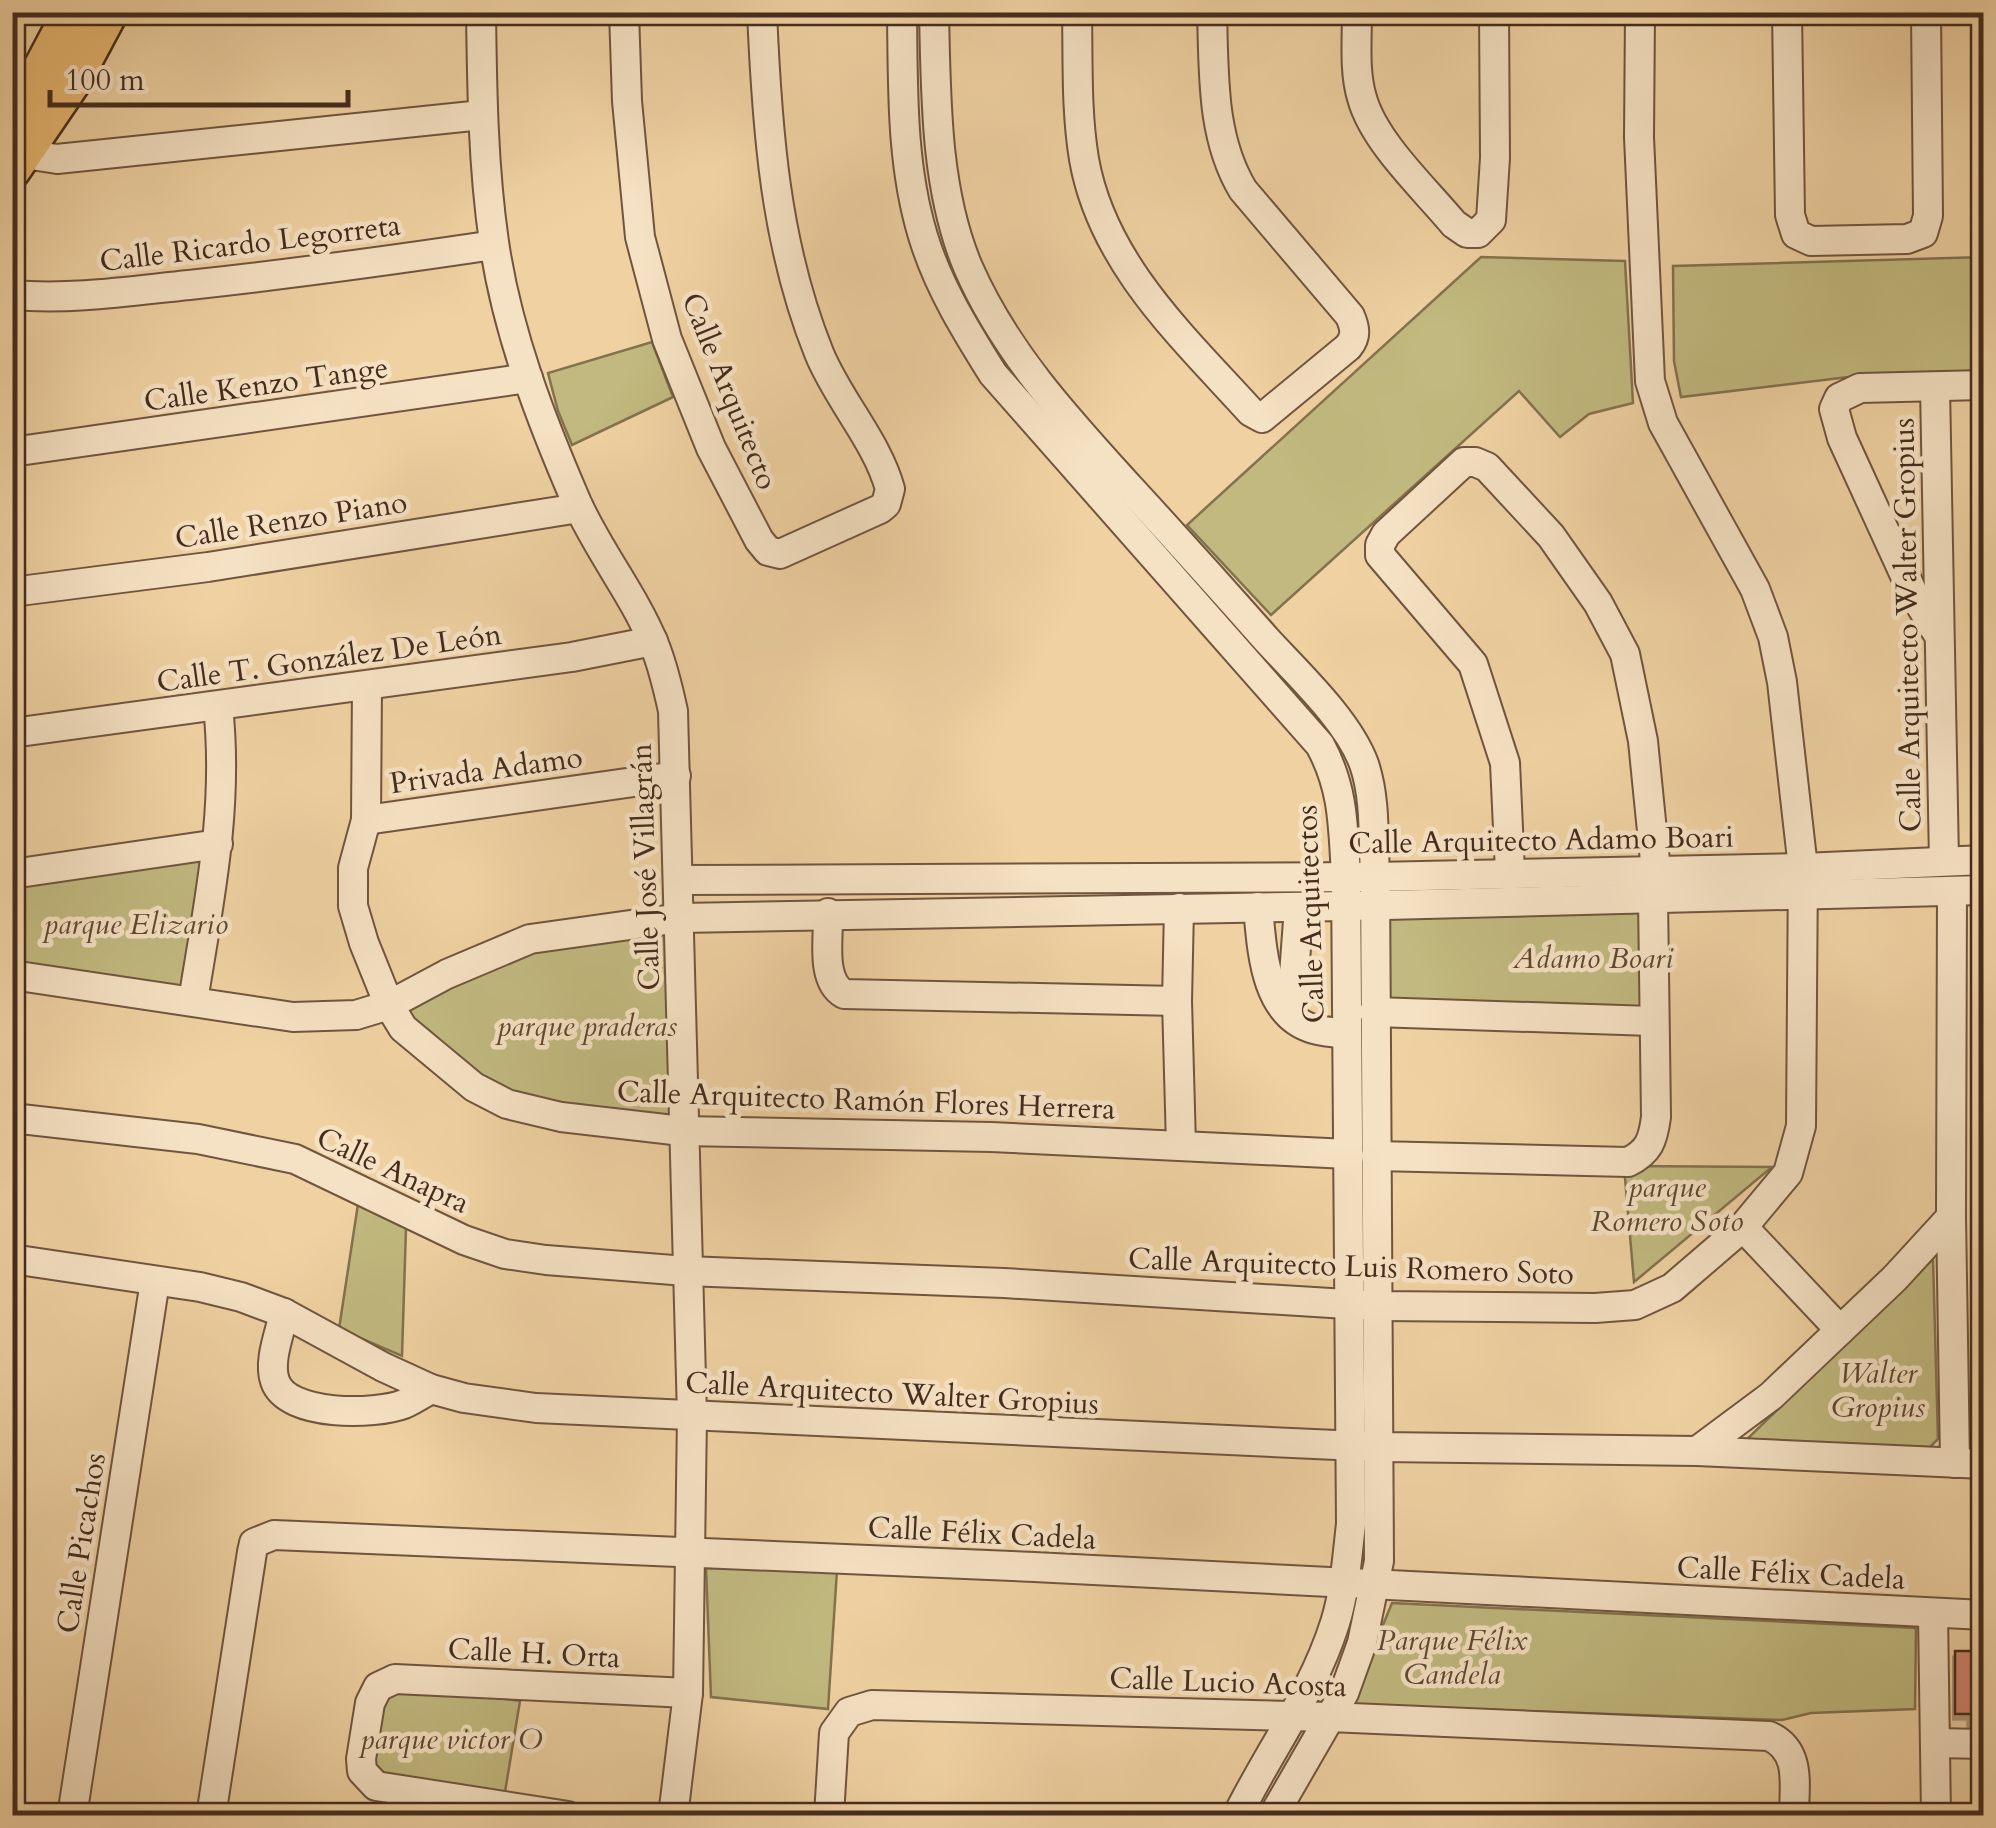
<svg xmlns="http://www.w3.org/2000/svg" width="1996" height="1828" font-family="Cardo,serif">
<style>
.green{fill:#c1b97f;stroke:#83724e;stroke-width:2.5}
.building{fill:#d18471;stroke:#452c1e;stroke-width:2.5;filter:url(#shadow)}
.lines{fill:none;stroke-linecap:round;stroke-linejoin:round}
.minor-casing{stroke:#70553f;stroke-width:32}
.major-casing{stroke:#452c1e;stroke-width:40}
.minor{stroke:#f5e1c3;stroke-width:28}
.major{stroke:#e8b871;stroke-width:35}
.labels{text-anchor:middle;stroke-width:9;stroke-linejoin:round;paint-order:stroke}
.street-label{font-size:30px;fill:#452c1e;stroke:#f5e1c3}
.park-label{font-size:30px;font-style:italic;fill:#5e4831;stroke:#f5e1c3}
</style>
<defs>
<filter id="shadow"><feDropShadow dx="-5.5" dy="5.5" stdDeviation="0" flood-color="#0004"/></filter>
</defs>
<rect width="100%" height="100%" fill="#efd1a2"/>
<filter id="stains"><feTurbulence type="fractalNoise" baseFrequency=".002" numOctaves="4"/><feColorMatrix values="0 0 0 0 .2 0 0 0 0 .09 0 0 0 0 .02 0 0 0 .5 -.17"/></filter>
<radialGradient id="worn" r=".72"><stop offset=".6" stop-color="#630" stop-opacity="0"/><stop offset="1" stop-color="#630" stop-opacity=".3"/></radialGradient>
<g class="green">
<path d="M1481 257 1625 261 1633 403 1589 414 1560 437 1519 391 1271 615 1187 525Z"/>
<path d="M1983 257V372L1857 376 1681 397 1674 361 1673 266Z"/>
<path d="M652 342 673 397 572 445 558 411 548 373Z"/>
<path d="M218 844 193 1001 13 973 12 873Z"/>
<path d="M1653 898 1652 1021 1374 1012 1375 905Z"/>
<path d="M680 918 682 1131 507 1104 389 1005 489 955Z"/>
<path d="M1630 1166 1772 1167 1634 1282 1625 1178Z"/>
<path d="M358 1204 406 1228 402 1356 339 1329Z"/>
<path d="M1933 1259 1938 1439 1929 1448 1744 1442Z"/>
<path d="M706 1568 837 1570 828 1709 711 1697Z"/>
<path d="M1392 1603 1916 1628 1915 1709 1811 1713 1782 1720 1350 1705Z"/>
<path d="M386 1681 520 1701 505 1792 368 1779Z"/>
</g>
<path class="building" d="M1979 1642H1984V1727H1973V1714H1955V1651H1979Z"/>
<g class="lines">
<defs>
<g id="minor">
<path d="M481 12C482 89 483 166 494 242 507 332 541 420 577 503 599 552 634 595 654 644 663 666 668 688 673 711L692 1416 688 1693 673 1816"/>
<path d="M624 12 627 101 640 237 667 339 711 448 759 540 768 551 780 554 880 509 886 504 890 489C877 441 838 400 819 353 775 244 767 129 762 12"/>
<path d="M902 12C903 87 901 164 923 236 938 286 966 331 993 374L1320 745C1344 789 1343 827 1346 876L1351 1524C1347 1558 1345 1591 1335 1623 1313 1693 1269 1751 1237 1816"/>
<path d="M934 12C936 96 935 189 968 267 1005 352 1067 419 1129 487 1175 537 1221 588 1266 639 1297 673 1348 720 1364 764 1376 799 1373 840 1375 877L1379 1561 1362 1643 1344 1693 1273 1816"/>
<path d="M1077 12C1078 61 1076 111 1084 159 1102 263 1183 337 1251 412L1262 418 1348 347C1357 336 1355 328 1350 316L1243 190C1211 137 1214 73 1212 12"/>
<path d="M1357 12C1357 40 1354 72 1362 98 1374 142 1425 189 1454 224L1467 233H1478L1491 220 1495 158 1494 12"/>
<path d="M1787 12 1790 215 1796 234 1811 241 1907 239 1923 233 1928 216 1926 12"/>
<path d="M12 152 57 159 482 115"/>
<path d="M12 295C72 300 130 291 189 285 291 274 393 260 494 245"/>
<path d="M1935 387 1944 861"/>
<path d="M12 452 528 378"/>
<path d="M12 592 208 567 579 508"/>
<path d="M1936 631 1913 593 1842 438 1834 409 1839 398 1860 388 1984 385"/>
<path d="M367 686 366 820 353 868V906L364 943 389 1005 403 1028 474 1087 507 1104 561 1117 682 1131 991 1137 1348 1154"/>
<path d="M12 733 572 657 653 641"/>
<path d="M366 820 676 776"/>
<path d="M1510 872 1505 763 1473 664 1380 555V545L1386 534 1464 462H1475L1487 467 1551 536 1598 603 1625 654 1643 741 1656 871"/>
<path d="M12 874 218 844"/>
<path d="M680 880 1375 877 1803 868 1984 860"/>
<path d="M1258 907C1262 949 1264 1015 1314 1029 1324 1032 1335 1032 1346 1034"/>
<path d="M1179 908 1177 1001 1181 1145"/>
<path d="M828 913C829 937 820 980 844 994L1177 1001"/>
<path d="M12 975 293 1017 356 1015 389 1005 447 974 530 939 680 918 1346 906 1984 890"/>
<path d="M193 1001C209 901 229 808 218 706"/>
<path d="M1374 1012 1652 1021"/>
<path d="M1291 1016 1299 907"/>
<path d="M12 1118 198 1139 295 1159 464 1240 505 1254 546 1260 686 1271 1004 1283 1379 1306 1595 1308 1635 1305 1672 1288 1743 1227 1788 1173 1801 1126 1803 868 1782 682 1773 637 1755 589 1663 423 1650 381 1639 137 1640 12"/>
<path d="M1376 1156 1628 1162C1649 1152 1653 1140 1656 1117L1653 898"/>
<path d="M1951 1217 1955 1463"/>
<path d="M1743 1227 1840 1330"/>
<path d="M12 1259 200 1287 241 1297 284 1313 383 1367 431 1389 464 1398 536 1408 1380 1447 1697 1451 1984 1464"/>
<path d="M284 1313C280 1333 268 1361 275 1381 287 1417 375 1415 404 1404 413 1400 422 1394 431 1389"/>
<path d="M1697 1451 1771 1396 1895 1278 1951 1217 1952 891"/>
<path d="M1933 1614 1936 1816"/>
<path d="M1936 1743 1984 1744"/>
<path d="M72 1816 155 1281"/>
<path d="M211 1816 252 1552 254 1543 274 1535 1034 1567 1984 1615"/>
<path d="M568 1816 376 1786 362 1771 361 1759 370 1703 378 1687 395 1679 688 1693"/>
<path d="M829 1816 834 1733 849 1712 872 1705 1329 1717 1769 1736C1802 1751 1794 1785 1794 1816"/>
</g>
<g id="major">
<path d="M12 113 43 65 71 12"/>
<path d="M12 171 72 83 110 12"/>
</g>
</defs>
<use href="#minor" class="minor-casing"/>
<use href="#major" class="major-casing"/>
<use href="#minor" class="minor"/>
<use href="#major" class="major"/>
</g>
<g class="labels">
<g class="street-label">
<text transform="translate(250 243) rotate(-7)" y="10">Calle Ricardo Legorreta</text>
<text transform="translate(266 384) rotate(-8)" y="10">Calle Kenzo Tange</text>
<text transform="translate(730 391) rotate(68)" y="10">Calle Arquitecto</text>
<text transform="translate(291 520) rotate(-9)" y="10">Calle Renzo Piano</text>
<text transform="translate(1907 625) rotate(-91)" y="10">Calle Arquitecto Walter Gropius</text>
<text transform="translate(329 658) rotate(-8)" y="10">Calle T. González De León</text>
<text transform="translate(486 770) rotate(-8)" y="10">Privada Adamo</text>
<text transform="translate(1541 840) rotate(-1)" y="10">Calle Arquitecto Adamo Boari</text>
<text transform="translate(645 867) rotate(-92)" y="10">Calle José Villagrán</text>
<text transform="translate(1310 914) rotate(-92)" y="10">Calle Arquitectos</text>
<text transform="translate(866 1100) rotate(2)" y="10">Calle Arquitecto Ramón Flores Herrera</text>
<text transform="translate(393 1170) rotate(25)" y="10">Calle Anapra</text>
<text transform="translate(1351 1266) rotate(2)" y="10">Calle Arquitecto Luis Romero Soto</text>
<text transform="translate(892 1393) rotate(3)" y="10">Calle Arquitecto Walter Gropius</text>
<text transform="translate(982 1533) rotate(3)" y="10">Calle Félix Cadela</text>
<text transform="translate(81 1543) rotate(-81)" y="10">Calle Picachos</text>
<text transform="translate(1791 1573) rotate(3)" y="10">Calle Félix Cadela</text>
<text transform="translate(534 1653) rotate(3)" y="10">Calle H. Orta</text>
<text transform="translate(1228 1682) rotate(2)" y="10">Calle Lucio Acosta</text>
</g>
<g class="park-label">
<text x="136" y="934">parque Elizario</text>
<text x="1593" y="968">Adamo Boari</text>
<text x="587" y="1036">parque praderas</text>
<text x="1667" y="1197">parque<tspan x="1667" dy="34">Romero Soto</tspan></text>
<text x="1878" y="1383">Walter<tspan x="1878" dy="34">Gropius</tspan></text>
<text x="1452" y="1650">Parque Félix<tspan x="1452" dy="34">Candela</tspan></text>
<text x="451" y="1749">parque victor O</text>
</g>
</g>
<rect width="1996" height="1828" fill="none" stroke="#efd1a2" stroke-width="50"/>
<rect x="15" y="15" width="1966" height="1798" fill="none" stroke="#452c1e" stroke-width="5"/>
<rect x="25" y="25" width="1946" height="1778" fill="none" stroke="#452c1e" stroke-width="2.5"/>
<path d="M50 90v15h298v-15" fill="none" stroke="#452c1e" stroke-width="5"/>
<text x="65" y="90" font-size="30" fill="#452c1e" stroke="#f5e1c3" stroke-width="8" paint-order="stroke">100 m</text>
<rect width="100%" height="100%" filter="url(#stains)"/>
<rect width="100%" height="100%" fill="url(#worn)"/>
</svg>
